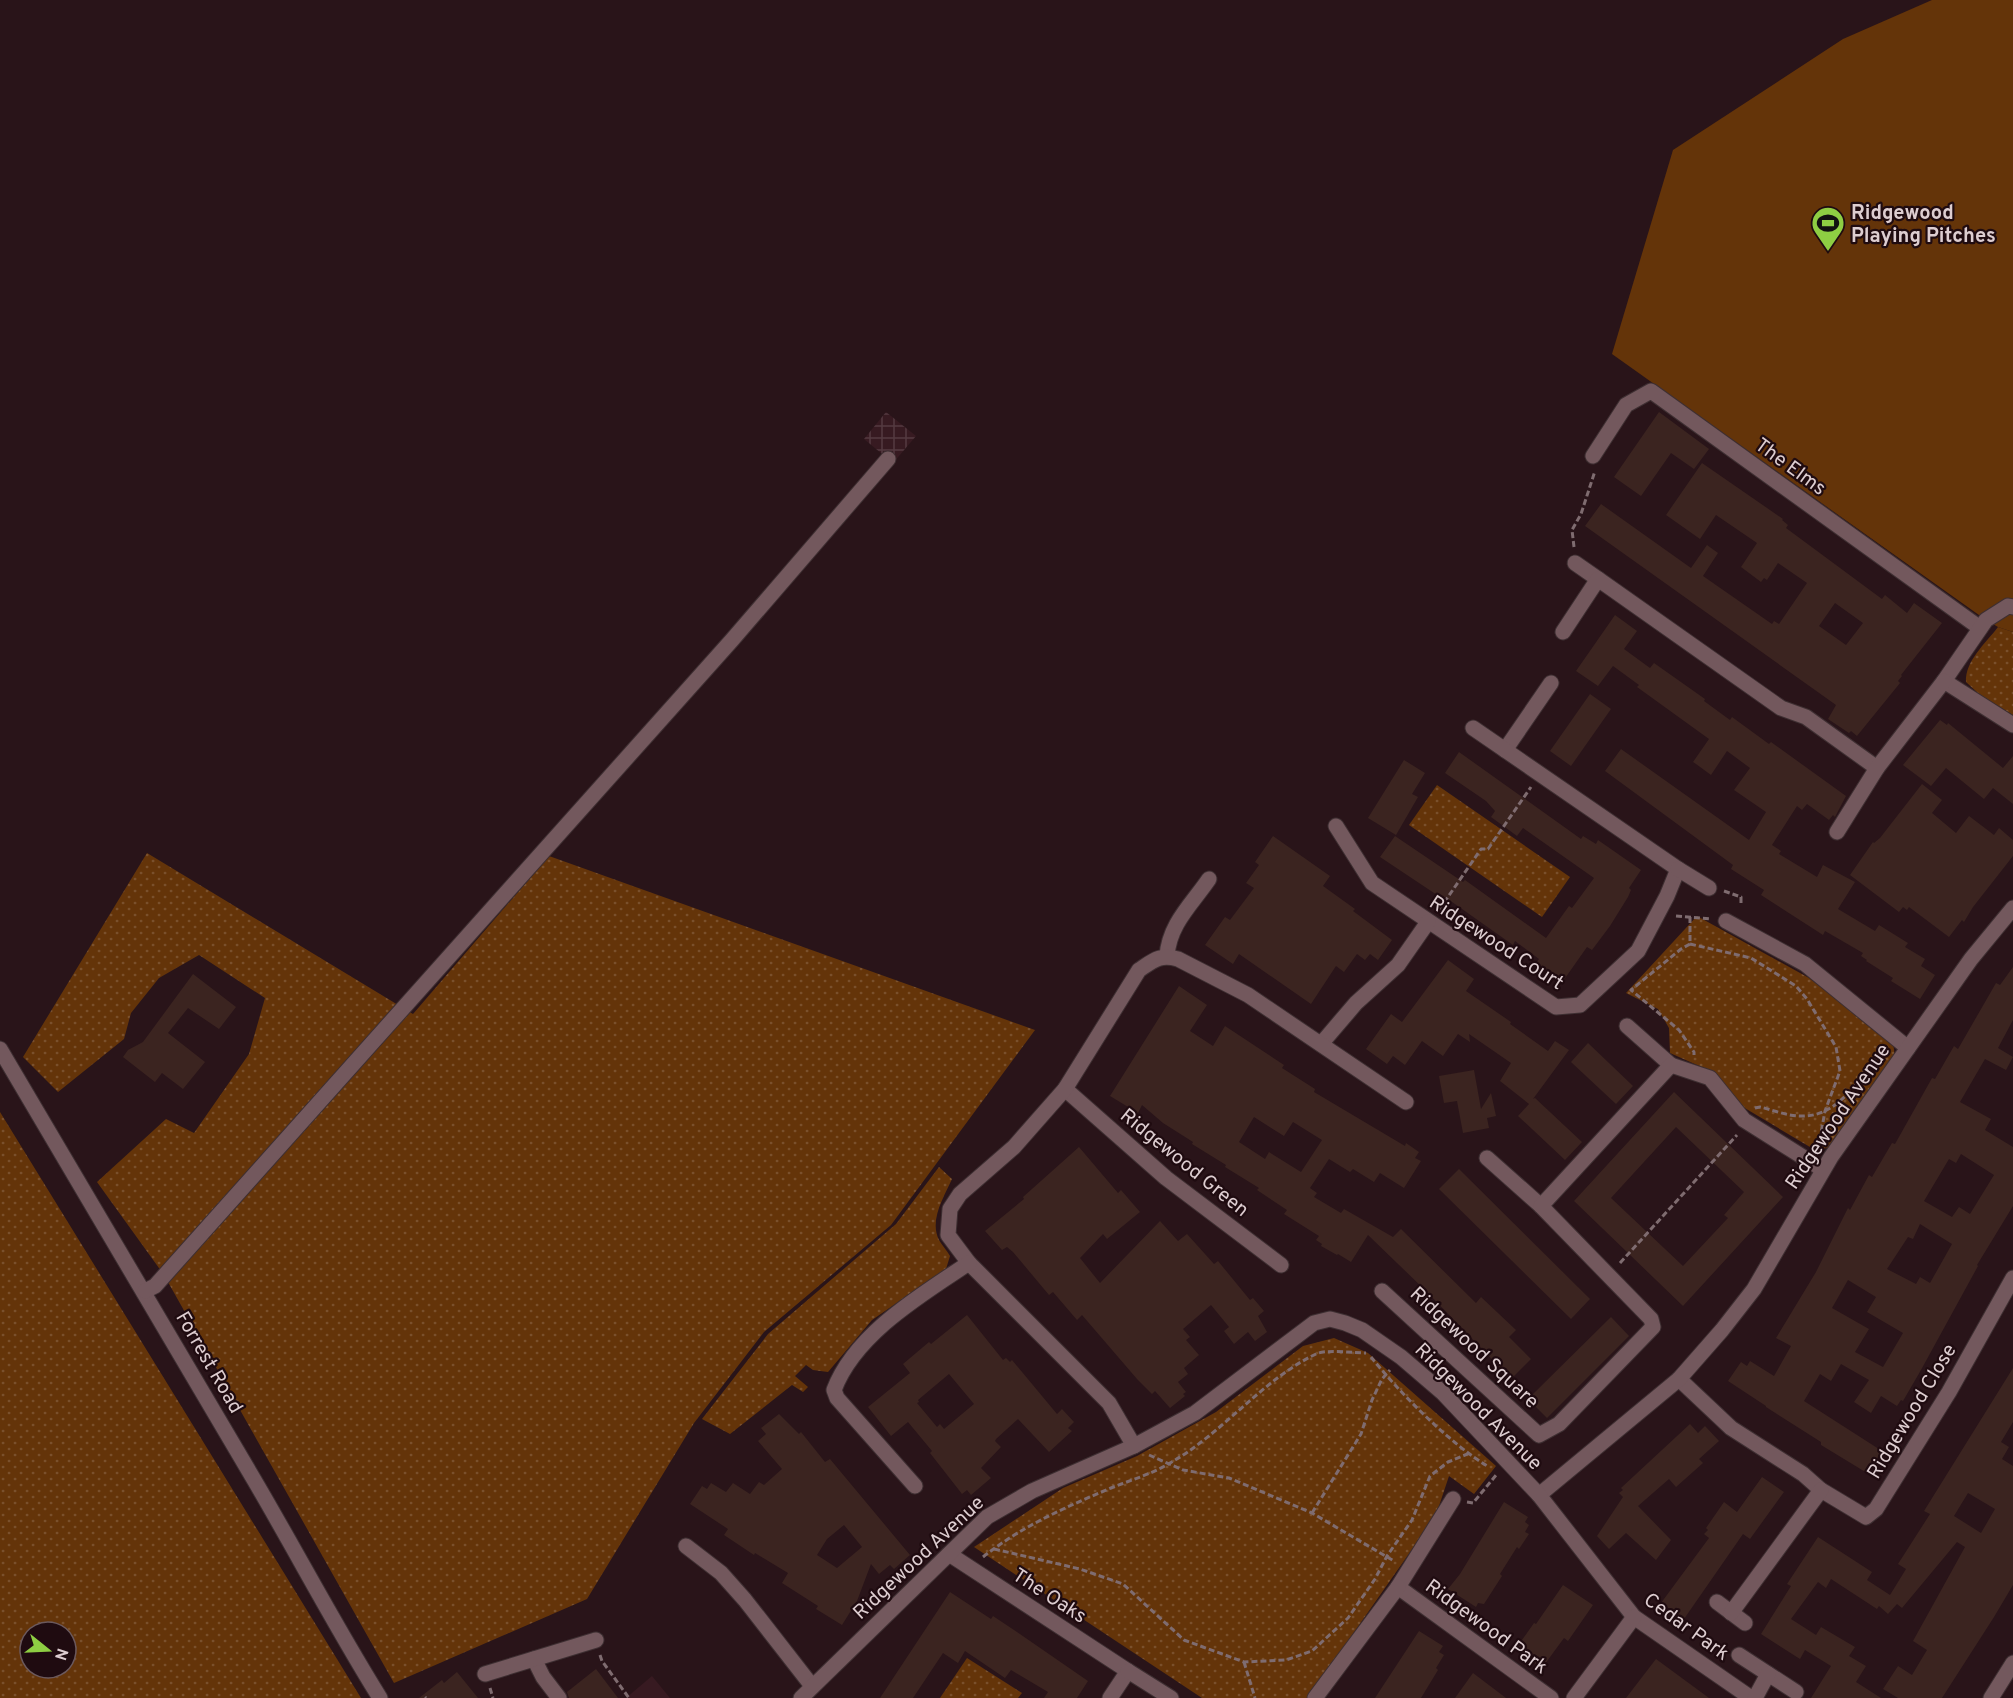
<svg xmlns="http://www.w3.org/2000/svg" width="2013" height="1698" font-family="Overpass,sans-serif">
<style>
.built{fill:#371a21}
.industrial{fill:url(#industrial-grid)}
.grass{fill:url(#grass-dots);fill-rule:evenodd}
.pitch{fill:#643409}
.building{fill:#3b2420;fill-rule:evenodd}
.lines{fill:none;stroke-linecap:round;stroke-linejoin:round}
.minor-casing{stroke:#3e2f32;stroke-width:17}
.path{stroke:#7f6c70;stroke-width:3;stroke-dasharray:6 3;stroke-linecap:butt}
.minor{stroke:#73585d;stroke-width:15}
.labels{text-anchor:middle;stroke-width:4.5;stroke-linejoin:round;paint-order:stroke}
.poi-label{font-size:20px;font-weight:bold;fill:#ddcdd0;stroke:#1f0b10;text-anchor:start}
.street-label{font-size:20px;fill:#ddcdd0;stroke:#1f0b10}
</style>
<defs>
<pattern id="industrial-grid" width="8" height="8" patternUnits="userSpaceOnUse" patternTransform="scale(1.5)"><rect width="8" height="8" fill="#371a21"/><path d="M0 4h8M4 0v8" fill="none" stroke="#543a40"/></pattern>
<pattern id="grass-dots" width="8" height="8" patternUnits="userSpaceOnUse" patternTransform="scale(1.5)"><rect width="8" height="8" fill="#643409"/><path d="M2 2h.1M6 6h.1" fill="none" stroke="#7a502c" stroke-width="1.8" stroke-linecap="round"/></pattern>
</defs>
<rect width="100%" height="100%" fill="#291419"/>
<path class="built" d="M652 1676 670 1698H626Z"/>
<path class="industrial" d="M886 412 916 436 893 463 864 439Z"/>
<g class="grass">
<path d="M1998 627 2013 632V715L1979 694 1966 682C1965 661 1985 644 1998 627Z"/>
<path d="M1437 785 1570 877 1542 917 1409 825Z"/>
<path d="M147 853 413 1014 549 856 1035 1030 891 1225 764 1332 694 1423 587 1599 394 1683 164 1275 97 1182 166 1119 194 1133 249 1054 265 998 199 955 159 978 131 1013 124 1039 58 1092 23 1057Z"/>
<path d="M1697 916 1809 978 1893 1042 1895 1058 1833 1147 1815 1150 1743 1107 1715 1073 1670 1053 1669 1028 1658 1009 1626 993Z"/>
<path d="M0 1112 361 1698H0ZM30 1632H66V1668H30Z"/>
<path d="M939 1167 952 1179C944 1197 929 1220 939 1240 942 1245 947 1251 950 1256L946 1269 872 1320 828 1372 813 1370 806 1365 795 1376 808 1387 803 1392 792 1385 730 1434 702 1419 768 1334 896 1224Z"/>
<path d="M1334 1338 1368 1353 1496 1466 1474 1494 1449 1476 1436 1515 1308 1698H1202L974 1547 1063 1488 1137 1456 1216 1412 1303 1346Z"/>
<path d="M967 1658 1022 1693 1018 1698H940Z"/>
</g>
<path class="pitch" d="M1932 0H2013V632L1998 627 1986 620 1612 354 1673 150 1843 39Z"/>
<g class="building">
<path d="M1659 412 1709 449 1694 469 1671 453 1641 496 1614 477Z"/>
<path d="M1702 463 1783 519 1782 520 1788 525 1786 528 1882 599 1885 595 1907 613 1914 603 1942 623 1901 675 1902 676 1898 681 1900 683 1857 736 1851 731 1849 733 1828 719 1836 705 1585 526 1601 504 1691 568 1707 545 1718 553 1703 576 1772 624 1774 621 1779 624 1807 583 1778 563 1767 580 1764 578 1761 582 1741 567 1757 543 1716 515 1700 539 1666 515ZM1835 603 1863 623 1846 645 1819 626Z"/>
<path d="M1615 615 1637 631 1624 649 1650 668 1654 663 1705 699 1704 701 1730 720 1732 717 1769 744 1771 742 1846 796 1835 817 1833 815 1829 820 1807 804 1802 810 1797 806 1772 845 1781 851 1779 854 1817 877 1823 865 1855 882 1838 909 1875 931 1879 925 1908 943 1905 947 1925 959 1921 966 1935 975 1920 999 1891 981 1893 978 1866 961 1867 960 1861 956 1863 953 1825 931 1823 935 1761 895 1764 890 1731 869 1733 865 1605 771 1621 749 1749 840 1766 812 1734 790 1750 768 1727 751 1711 775 1696 764 1693 762 1709 739 1637 687 1639 685 1613 666 1598 686 1576 671Z"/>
<path d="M1590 694 1611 709 1571 766 1550 751Z"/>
<path d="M1940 720 1947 725 1948 723 2003 768 2013 756V804L1993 788 1984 799 1946 768 1931 786 1903 765Z"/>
<path d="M1459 752 1581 839 1583 836 1596 844 1598 840 1641 870 1629 888 1631 890 1628 897 1610 926 1592 950 1587 947 1561 984 1534 966 1539 959 1515 941 1513 945 1445 897 1443 899 1380 857 1395 836 1463 882 1465 880 1546 938 1569 906 1572 908 1594 878 1523 828 1517 836 1491 817 1495 811 1486 801 1445 773Z"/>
<path d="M1404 760 1425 773 1412 794 1418 797 1396 835 1368 818Z"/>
<path d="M1922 784 1942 800 1932 813 1956 833 1969 816 1994 835 1999 828 2013 840V856L1973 907 1964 922 1962 920 1949 937 1909 907 1907 910 1903 907 1899 912 1850 875 1873 842 1874 843 1880 838Z"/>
<path d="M1273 836 1330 876 1323 886 1355 909 1353 911 1392 940 1378 960 1370 954 1365 960 1357 954 1344 972 1336 966 1311 1004 1239 954 1233 964 1205 945 1225 917 1230 920 1254 888 1246 883 1259 865 1255 862Z"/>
<path d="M1448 960 1474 979 1466 991 1511 1022 1510 1024 1548 1051 1555 1041 1569 1050 1533 1099 1535 1098 1582 1142 1565 1160 1518 1116 1529 1104 1500 1081 1511 1063 1469 1034 1470 1042 1458 1034 1443 1056 1422 1041 1405 1065 1393 1056 1387 1064 1366 1049 1391 1014 1402 1022Z"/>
<path d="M2013 967V1020L1998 1048 2013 1057 2006 1070 1985 1059 1960 1102 1991 1119 1985 1130 2013 1147V1206L1977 1265 1978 1266 1921 1370 1903 1401 1901 1400 1897 1406 1881 1396 1871 1413 1854 1402 1869 1380 1841 1364 1831 1381 1820 1374 1804 1401 1882 1451 1867 1473 1821 1445V1442L1766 1407V1406L1728 1381 1741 1362 1747 1366 1750 1361 1774 1376 1791 1346 1776 1338 1816 1272 1848 1208 1850 1210 1869 1175 1872 1177 1892 1143 1895 1144 1932 1078 1935 1079 1954 1046 1958 1049 1996 983 2000 985ZM1961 1154 1994 1175 1970 1214 1959 1207 1952 1217 1924 1201 1949 1159 1956 1163ZM1920 1224 1952 1244 1930 1283 1920 1277 1916 1284 1887 1269 1908 1237 1913 1239ZM1848 1280 1876 1297 1867 1312 1903 1333 1883 1367 1855 1352 1869 1329 1832 1308Z"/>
<path d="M193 974 236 1007 219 1029 188 1008 168 1033 205 1062 183 1089 162 1073 155 1082 123 1057 128 1050 143 1042Z"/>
<path d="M1179 986 1207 1005 1190 1031 1213 1046 1225 1026 1284 1065 1282 1068 1315 1089 1314 1092 1405 1146 1406 1143 1419 1152 1415 1158 1421 1161 1404 1188 1380 1173 1374 1182 1353 1169 1350 1172 1329 1159 1310 1188 1317 1193 1314 1197 1341 1213 1344 1209 1393 1237 1401 1229 1476 1303 1481 1297 1516 1330 1509 1337 1531 1359 1511 1379 1426 1291 1368 1235 1351 1262 1338 1254 1337 1255 1321 1246 1322 1244 1316 1240 1319 1236 1284 1214 1287 1210 1257 1190 1259 1188 1225 1167 1226 1165 1192 1144 1193 1142 1163 1123 1142 1105 1138 1113 1110 1096ZM1254 1117 1284 1136 1293 1122 1322 1140 1301 1172 1269 1152 1265 1159 1239 1142Z"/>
<path d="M1588 1043 1633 1086 1616 1104 1571 1062Z"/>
<path d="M1474 1070 1481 1109 1491 1093 1496 1116 1487 1118 1489 1128 1463 1133 1457 1101 1444 1103 1439 1076Z"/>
<path d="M1674 1092 1783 1197 1683 1306 1574 1201ZM1676 1127 1744 1192 1724 1215 1728 1218 1683 1266 1611 1198Z"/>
<path d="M1079 1147 1118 1193 1121 1190 1140 1212 1107 1239 1103 1234 1080 1258 1100 1283 1160 1221 1178 1241 1187 1234 1214 1264 1218 1261 1250 1300 1253 1298 1264 1311 1258 1316 1267 1332 1255 1341 1248 1332 1234 1344 1224 1331 1229 1327 1211 1305 1183 1329 1190 1337 1186 1340 1199 1355 1184 1368 1188 1374 1178 1382 1186 1392 1183 1394 1185 1396 1170 1408 1155 1391 1152 1394 1137 1379 1082 1315 1077 1320 1053 1292 1049 1295 1013 1252 1007 1247 1002 1250 985 1231 1024 1199 1023 1197Z"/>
<path d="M1459 1169 1590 1299 1571 1319 1439 1189Z"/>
<path d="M967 1315 1003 1360 1006 1358 1010 1362 1012 1360 1057 1414 1062 1409 1074 1422 1068 1428 1072 1431 1049 1452 1018 1419 996 1439 995 1441 1001 1447 981 1468 991 1478 971 1495 967 1490 962 1494 930 1453 932 1451 908 1422 891 1436 868 1407 910 1373 903 1364 929 1342 931 1344ZM949 1374 974 1404 944 1429 940 1424 937 1427 917 1403 919 1402 918 1400Z"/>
<path d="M1611 1317 1629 1336 1547 1418 1528 1399Z"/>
<path d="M2013 1368V1422L2001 1442 2009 1447 2002 1459 2013 1466V1585L1994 1617 1942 1698H1898L1883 1689 1898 1666 1912 1675 1927 1650 1913 1641 1965 1547 1957 1542 1902 1608 1897 1604 1888 1614 1879 1606 1877 1609 1831 1579 1826 1588 1818 1582 1791 1619 1816 1635 1821 1627 1855 1647 1849 1656 1866 1666 1856 1682 1881 1698H1811L1831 1666 1805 1650 1800 1659 1761 1634 1791 1586 1787 1584 1818 1537 1872 1572 1867 1580 1890 1595 1906 1569 1898 1564 1930 1514 1924 1511ZM1968 1493 1995 1509 1981 1533 1954 1516Z"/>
<path d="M779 1414 799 1434 801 1432 825 1462 830 1459 910 1555 894 1569 890 1565 879 1574 871 1564 857 1601 842 1625 816 1609 818 1606 782 1583 788 1573 755 1553 754 1555 724 1535 728 1529 690 1504 702 1486 707 1489 711 1483 726 1492 733 1483 750 1494 759 1482 764 1485 782 1469 758 1441 766 1434 761 1428ZM844 1525 862 1547 837 1568 817 1555 827 1539Z"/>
<path d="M1690 1424 1698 1433 1705 1426 1719 1441 1699 1459 1703 1463 1676 1487 1669 1479 1638 1506 1671 1540 1656 1560 1626 1533 1609 1549 1597 1536 1623 1497 1619 1493 1623 1490 1621 1488Z"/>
<path d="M1762 1477 1784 1492 1750 1539 1743 1534 1684 1619 1661 1603 1709 1538 1704 1534 1708 1530 1706 1528 1724 1502 1737 1512Z"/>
<path d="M1504 1502 1528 1517 1525 1522 1529 1525 1525 1532 1529 1534 1519 1549 1517 1547 1500 1574 1502 1576 1484 1604 1478 1603 1476 1607 1448 1589 1460 1574Z"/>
<path d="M1563 1585 1593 1605 1568 1641 1564 1638 1542 1668 1515 1650 1534 1623 1536 1624Z"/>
<path d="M950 1592 991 1619 993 1616 1017 1632 1088 1681 1077 1698H1044L1048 1692 1011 1670 1005 1678 965 1651 958 1663 943 1653 913 1698H880Z"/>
<path d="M1419 1631 1443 1646 1439 1652 1444 1655 1436 1668 1438 1670 1421 1698H1375Z"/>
<path d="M1656 1659 1709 1698H1626Z"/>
<path d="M596 1669 618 1698H569L567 1692Z"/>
<path d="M457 1672 478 1698H419L442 1680 444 1683Z"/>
<path d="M1473 1673 1506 1698H1455Z"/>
</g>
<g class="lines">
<defs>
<g id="minor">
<path d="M1593 456 1626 405 1651 391 1980 628"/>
<path d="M1575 563 1598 579"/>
<path d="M2013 607 2008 606 1986 620 1944 681 2013 725"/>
<path d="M1563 632 1598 579 1781 708 1806 717 1877 768"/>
<path d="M1505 750 1551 683"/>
<path d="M1336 826 1372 883 1556 1007 1580 1005 1638 951 1667 896 1678 869 1473 728"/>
<path d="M1837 832 1877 768 1944 681"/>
<path d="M1678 869 1709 888"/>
<path d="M1726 921 1805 964 1908 1048"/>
<path d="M1167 956C1169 924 1192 904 1209 879"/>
<path d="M1627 1026 1671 1065"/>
<path d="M1321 1044 1356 1003 1398 965 1428 922"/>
<path d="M0 1049C85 1192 170 1335 253 1478 296 1551 335 1626 380 1698"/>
<path d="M1065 1089 1166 1178 1281 1265"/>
<path d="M1487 1158 1541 1206"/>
<path d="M145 1291 155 1286 732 640 888 459"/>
<path d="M1382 1291 1539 1435 1559 1424 1653 1327 1651 1319 1541 1206 1671 1065 1710 1078 1744 1120 1822 1169"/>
<path d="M1679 1379 1731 1428 1803 1474 1821 1490 1866 1517 1876 1509 1949 1392 2013 1278"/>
<path d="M1134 1446 1109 1403 969 1263 948 1235 950 1209 960 1194 1014 1147 1065 1089 1139 970C1154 960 1160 954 1178 959L1248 995 1406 1102"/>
<path d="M915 1486 837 1398 834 1390C855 1334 921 1295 969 1263"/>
<path d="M1539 1495 1679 1379 1722 1330 1754 1289 1831 1157 1971 959 2013 908"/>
<path d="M1453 1499 1398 1587 1551 1698"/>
<path d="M686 1546 721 1573 745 1600 812 1686"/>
<path d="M949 1554 1128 1671 1110 1698"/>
<path d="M1717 1602 1745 1623"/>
<path d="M1731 1613 1821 1490"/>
<path d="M1739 1655 1796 1692"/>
<path d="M534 1659 543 1677 559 1698"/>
<path d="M1128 1671 1171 1698"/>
<path d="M485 1674 596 1640"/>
<path d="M801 1698 987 1517 1032 1491 1134 1446 1195 1413 1314 1323 1330 1319 1345 1323 1362 1330 1401 1357 1443 1393 1539 1495 1634 1617 1751 1698"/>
<path d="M1315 1698 1398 1587"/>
<path d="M1574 1698 1634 1617"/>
<path d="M1755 1698 1768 1674"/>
<path d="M1991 1698 2013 1663"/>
</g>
</defs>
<use href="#minor" class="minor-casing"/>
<g class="path">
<path d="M1574 547 1572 530 1581 514 1595 471"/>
<path d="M1724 891 1741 897V904"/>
<path d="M1439 910 1481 849H1488L1531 787"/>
<path d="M1676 916 1711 919"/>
<path d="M1690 917V944L1681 949 1631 990 1679 1030 1694 1052V1055"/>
<path d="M1690 944 1751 958 1796 986 1807 999 1836 1047 1840 1071 1825 1111 1821 1133 1824 1140"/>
<path d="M1755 1108 1760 1107C1773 1110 1787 1116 1800 1116 1836 1118 1858 1082 1877 1056L1883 1055"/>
<path d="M1620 1263 1737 1135"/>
<path d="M1371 1357C1399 1392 1450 1444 1489 1467"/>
<path d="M1149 1455 1183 1470 1229 1478 1312 1513 1394 1561"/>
<path d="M1467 1502 1473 1503 1497 1474"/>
<path d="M1312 1513 1361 1434 1372 1400 1382 1379 1390 1370"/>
<path d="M994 1549 1080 1569 1123 1584 1184 1640 1244 1662 1286 1660 1312 1651 1348 1618 1375 1579 1387 1556 1412 1520 1430 1476 1448 1462 1470 1453"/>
<path d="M983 1557C1022 1526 1066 1507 1111 1488 1131 1480 1152 1474 1170 1463 1222 1434 1263 1379 1316 1354 1326 1349 1354 1353 1366 1353"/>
<path d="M600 1655 602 1661 629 1698"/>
<path d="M1244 1662 1255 1698"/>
<path d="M490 1688 493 1698"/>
<path d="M425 1697 426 1698"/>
</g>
<use href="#minor" class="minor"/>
</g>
<defs>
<symbol id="stadium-pin" viewBox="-11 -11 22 30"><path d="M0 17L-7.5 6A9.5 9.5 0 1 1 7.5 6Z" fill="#8ece43" stroke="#1f0b10"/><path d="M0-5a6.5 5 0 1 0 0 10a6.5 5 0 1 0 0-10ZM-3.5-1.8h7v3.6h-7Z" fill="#111"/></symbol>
</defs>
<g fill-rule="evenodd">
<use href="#stadium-pin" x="1809" y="204" width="38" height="52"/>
</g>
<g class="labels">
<g class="poi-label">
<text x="1851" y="219">Ridgewood<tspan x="1851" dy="23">Playing Pitches</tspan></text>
</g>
<g class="street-label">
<text transform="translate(1791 466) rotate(36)" y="7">The Elms</text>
<text transform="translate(1497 942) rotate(33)" y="7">Ridgewood Court</text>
<text transform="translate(1837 1116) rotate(-56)" y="7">Ridgewood Avenue</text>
<text transform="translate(1185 1162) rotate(39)" y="7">Ridgewood Green</text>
<text transform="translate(1475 1347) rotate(43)" y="7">Ridgewood Square</text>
<text transform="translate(210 1362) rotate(60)" y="7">Forrest Road</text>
<text transform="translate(1479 1406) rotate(45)" y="7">Ridgewood Avenue</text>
<text transform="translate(1911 1411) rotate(-59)" y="7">Ridgewood Close</text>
<text transform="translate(918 1557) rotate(-43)" y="7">Ridgewood Avenue</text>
<text transform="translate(1050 1595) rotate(33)" y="7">The Oaks</text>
<text transform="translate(1487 1626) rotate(36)" y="7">Ridgewood Park</text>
<text transform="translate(1687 1626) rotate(36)" y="7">Cedar Park</text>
</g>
</g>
<g transform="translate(48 1650) rotate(108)"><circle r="28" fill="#1f0b10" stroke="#6b595d" stroke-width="1.5"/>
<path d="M0-4.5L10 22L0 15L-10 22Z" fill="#8ece43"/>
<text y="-9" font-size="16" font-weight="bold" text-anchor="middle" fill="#ddcdd0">N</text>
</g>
</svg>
